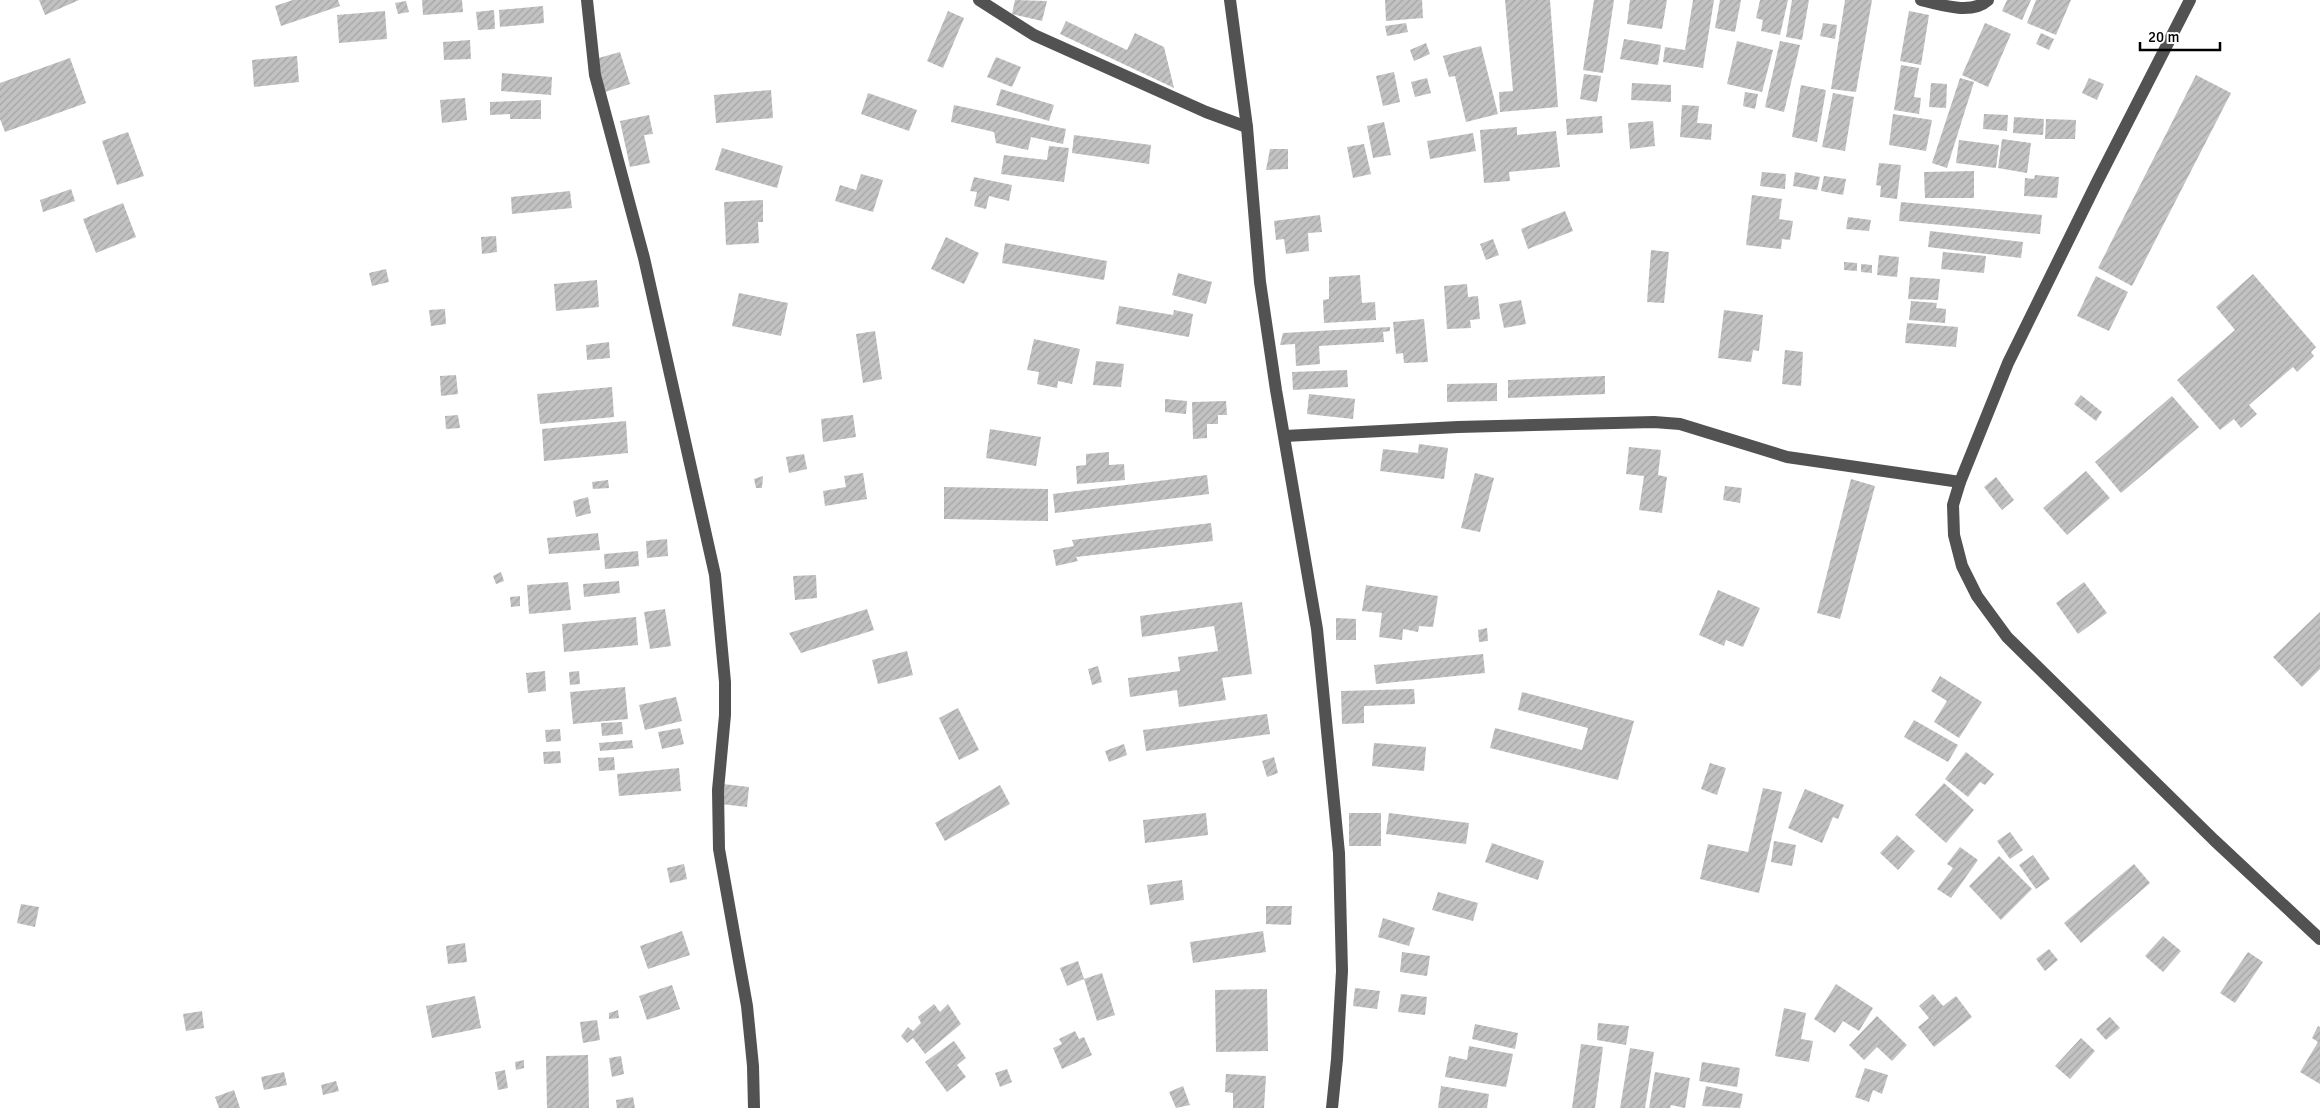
<svg xmlns="http://www.w3.org/2000/svg" width="2320" height="1108" font-family="Signika,sans-serif">
<style>
.building{fill:url(#building-hatch)}
.lines{fill:none;stroke-linecap:round;stroke-linejoin:round}
.minor{stroke:#525252;stroke-width:12}
</style>
<defs>
<pattern id="building-hatch" width="6" height="6" patternUnits="userSpaceOnUse" patternTransform="scale(1.25)"><rect width="6" height="6" fill="#c2c2c2"/><path d="M-1 1l2-2M0 6l6-6M5 7l2-2" fill="none" stroke="#a5a5a5"/></pattern>
</defs>
<rect width="100%" height="100%" fill="#fff"/>
<g class="building">
<path d="M39 0H79L45 15Z"/>
<path d="M293 0H338L340 6 281 26 275 6Z"/>
<path d="M422 0H462L463 12 423 15Z"/>
<path d="M1015 0 1047 1 1042 21 1012 14Z"/>
<path d="M1385 0H1422L1423 18 1386 21Z"/>
<path d="M1505 0H1550L1558 107 1500 112 1499 92 1513 91Z"/>
<path d="M1594 0H1614L1603 73 1583 70Z"/>
<path d="M1630 0H1667L1662 29 1627 24Z"/>
<path d="M1693 0H1714L1703 68 1663 62 1665 47 1685 50Z"/>
<path d="M1720 0H1741L1735 32 1715 28Z"/>
<path d="M1760 0H1788L1780 35 1761 31 1763 20 1756 18Z"/>
<path d="M1792 0H1809L1802 40 1786 37Z"/>
<path d="M1845 0H1872L1856 92 1831 89Z"/>
<path d="M2007 0H2031L2022 20 2002 11Z"/>
<path d="M2036 0H2071L2056 35 2027 23Z"/>
<path d="M406 1 409 12 398 14 395 3Z"/>
<path d="M543 6 544 23 500 27 499 10Z"/>
<path d="M494 10 495 29 478 30 476 12Z"/>
<path d="M385 11 387 39 339 43 337 15Z"/>
<path d="M948 11 964 18 943 68 927 61Z"/>
<path d="M1909 11 1929 15 1921 65 1900 61Z"/>
<path d="M1066 21 1127 50 1135 33 1164 47 1174 88 1060 34Z"/>
<path d="M1406 23 1408 32 1387 36 1385 26Z"/>
<path d="M1823 23 1837 25 1835 39 1820 36Z"/>
<path d="M1985 23 2011 34 1988 87 1962 75Z"/>
<path d="M2041 33 2054 39 2049 50 2036 44Z"/>
<path d="M1624 39 1661 45 1658 65 1620 59Z"/>
<path d="M470 40 471 59 444 60 443 42Z"/>
<path d="M1737 41 1773 50 1762 92 1727 84Z"/>
<path d="M1780 41 1800 45 1784 112 1765 107Z"/>
<path d="M1426 43 1430 54 1414 61 1410 50Z"/>
<path d="M1481 46 1498 114 1466 122 1455 76 1449 77 1443 56Z"/>
<path d="M620 52 630 84 605 92 595 59Z"/>
<path d="M297 56 299 82 254 87 252 60Z"/>
<path d="M996 57 1021 67 1012 87 987 77Z"/>
<path d="M70 58 86 103 5 132 0 119V83Z"/>
<path d="M1901 65 1919 68 1914 97 1921 98 1919 114 1894 110Z"/>
<path d="M1394 72 1400 102 1383 106 1376 76Z"/>
<path d="M502 73 552 77 551 95 501 91Z"/>
<path d="M1584 74 1601 76 1597 102 1580 99Z"/>
<path d="M2196 75 2231 93 2132 286 2098 268Z"/>
<path d="M1427 78 1431 93 1415 97 1411 82Z"/>
<path d="M1960 78 1974 82 1947 168 1932 163Z"/>
<path d="M2089 78 2104 84 2097 100 2082 93Z"/>
<path d="M1632 83 1671 85V102L1631 100Z"/>
<path d="M1931 83 1947 84 1946 108 1929 107Z"/>
<path d="M1801 85 1826 90 1817 142 1792 137Z"/>
<path d="M1001 89 1054 105 1049 121 996 105Z"/>
<path d="M771 90 773 118 716 123 714 95Z"/>
<path d="M1745 92 1758 94 1755 109 1743 106Z"/>
<path d="M868 93 917 110 909 131 861 114Z"/>
<path d="M1833 93 1854 97 1845 151 1822 147Z"/>
<path d="M465 98 467 120 442 123 440 100Z"/>
<path d="M541 100V119H510V114L490 115V102Z"/>
<path d="M954 105 1066 129 1063 144 1031 137 1028 150 996 143 994 132 951 122Z"/>
<path d="M1682 105 1699 106 1697 123 1712 124 1711 140 1680 137Z"/>
<path d="M1893 114 1932 120 1926 151 1889 145Z"/>
<path d="M1984 114 2008 115 2007 131 1983 129Z"/>
<path d="M649 115 653 134 644 135 650 163 630 167 620 121Z"/>
<path d="M1602 116 1603 133 1567 135 1566 119Z"/>
<path d="M2014 117 2044 119 2043 135 2013 133Z"/>
<path d="M2046 119 2076 120 2075 139H2045Z"/>
<path d="M1653 121 1655 146 1630 149 1628 123Z"/>
<path d="M1384 122 1391 155 1373 158 1367 126Z"/>
<path d="M1517 127V135L1556 131 1560 167 1509 172 1510 181 1484 183 1480 130Z"/>
<path d="M128 132 144 176 117 185 102 141Z"/>
<path d="M1473 133 1476 151 1430 159 1427 141Z"/>
<path d="M1074 135 1151 145 1149 164 1072 153Z"/>
<path d="M2002 139 2031 143 2027 173 1998 168Z"/>
<path d="M1959 140 1999 145 1996 168 1956 163Z"/>
<path d="M1364 144 1371 174 1353 178 1347 147Z"/>
<path d="M1049 146 1069 148 1064 182 1001 174 1004 155 1047 160Z"/>
<path d="M722 148 783 166 777 188 715 170Z"/>
<path d="M1270 149H1288V169L1266 170Z"/>
<path d="M1879 163 1901 165 1897 199 1880 197 1881 186 1876 185Z"/>
<path d="M1974 171V198H1925L1924 172Z"/>
<path d="M1762 172 1786 174 1785 189 1760 186Z"/>
<path d="M1795 172 1820 177 1817 190 1793 186Z"/>
<path d="M861 174 883 180 873 212 835 201 840 185 856 190Z"/>
<path d="M2035 175 2059 177 2057 198 2024 196 2025 178 2034 179Z"/>
<path d="M1824 176 1846 179 1843 195 1821 191Z"/>
<path d="M974 177 1012 185 1009 201 989 196 986 209 974 206 977 192 970 191Z"/>
<path d="M71 189 75 201 43 212 40 200Z"/>
<path d="M570 191 572 208 512 214 511 197Z"/>
<path d="M1752 195 1782 199 1779 219 1793 221 1790 240 1782 239 1781 249 1746 245Z"/>
<path d="M763 200V222H758L759 243 726 245 724 202Z"/>
<path d="M1901 202 2042 215 2040 234 1899 221Z"/>
<path d="M123 203 136 237 96 253 83 219Z"/>
<path d="M1565 211 1573 231 1528 249 1521 229Z"/>
<path d="M1320 215 1322 232 1308 233 1309 251 1286 254 1284 239 1276 240 1274 221Z"/>
<path d="M1848 217 1871 220 1869 231 1846 229Z"/>
<path d="M1930 231 2023 242 2021 258 1928 247Z"/>
<path d="M496 236 497 252 482 254 481 237Z"/>
<path d="M946 237 979 253 964 284 931 269Z"/>
<path d="M1493 239 1499 255 1486 260 1480 244Z"/>
<path d="M1005 243 1107 261 1104 280 1002 263Z"/>
<path d="M1651 250 1669 252 1664 303 1647 302Z"/>
<path d="M1943 252 1986 256 1984 273 1941 269Z"/>
<path d="M1879 255 1899 257 1897 277 1877 275Z"/>
<path d="M1844 262 1857 263V271L1844 270Z"/>
<path d="M1861 264 1872 265V273L1861 272Z"/>
<path d="M386 269 389 282 372 286 369 273Z"/>
<path d="M1178 273 1212 282 1206 304 1172 295Z"/>
<path d="M2253 274 2316 347 2311 352 2314 356 2297 372 2293 367 2249 405 2257 414 2241 428 2234 419 2220 430 2177 380 2235 330 2216 307Z"/>
<path d="M1360 275 1362 303 1375 302 1376 320 1324 323 1323 300 1329 299V277Z"/>
<path d="M2096 276 2128 292 2109 331 2077 316Z"/>
<path d="M1910 277 1940 279 1938 300 1908 299Z"/>
<path d="M597 280 599 307 556 311 554 284Z"/>
<path d="M1467 284 1468 297 1478 296 1480 319 1470 320 1471 328 1447 329 1444 286Z"/>
<path d="M739 293 788 303 781 336 732 326Z"/>
<path d="M1521 300 1526 324 1504 328 1499 304Z"/>
<path d="M1911 301 1937 303 1936 308 1946 309 1945 323 1909 320Z"/>
<path d="M1119 306 1173 315 1174 310 1193 314 1189 337 1116 324Z"/>
<path d="M445 309 446 324 431 326 429 310Z"/>
<path d="M1724 310 1763 315 1759 351 1753 350 1751 362 1718 358Z"/>
<path d="M1424 319 1428 362 1404 363 1403 353 1396 354 1393 322Z"/>
<path d="M1907 323 1958 327 1956 347 1905 343Z"/>
<path d="M1390 327V331L1383 332 1384 342 1319 346 1320 364 1296 366 1295 344 1280 345 1283 333Z"/>
<path d="M875 331 882 379 863 383 856 334Z"/>
<path d="M1034 339 1080 349 1072 384 1058 381 1057 388 1037 384 1039 372 1027 370Z"/>
<path d="M609 342 610 358 587 360 586 345Z"/>
<path d="M1785 350 1803 352 1801 386 1782 384Z"/>
<path d="M1096 361 1124 364 1121 387 1093 385Z"/>
<path d="M1347 370 1348 387 1293 390 1292 372Z"/>
<path d="M456 375 458 394 441 396 440 376Z"/>
<path d="M1605 376V394L1508 398V380Z"/>
<path d="M1497 383V401L1447 402V384Z"/>
<path d="M612 387 614 417 540 424 537 394Z"/>
<path d="M1309 394 1355 399 1353 419 1307 414Z"/>
<path d="M2081 395 2102 412 2096 421 2074 404Z"/>
<path d="M2172 396 2199 427 2121 493 2095 462Z"/>
<path d="M1165 399 1187 401 1186 414 1165 412Z"/>
<path d="M1226 401 1227 415H1218V424H1207V438L1193 439 1192 402Z"/>
<path d="M458 415 460 428 446 429 445 416Z"/>
<path d="M853 415 856 437 823 442 821 419Z"/>
<path d="M626 421 628 453 544 461 542 429Z"/>
<path d="M990 429 1041 437 1036 466 986 458Z"/>
<path d="M1419 444 1448 448 1444 479 1380 471 1383 449 1418 453Z"/>
<path d="M1629 447 1661 450 1658 475 1667 477 1662 513 1639 510 1644 476 1626 474Z"/>
<path d="M1109 452V465L1124 464 1125 480 1077 484 1076 466 1086 465V454Z"/>
<path d="M804 454 807 469 789 473 786 457Z"/>
<path d="M2086 471 2110 498 2067 535 2043 508Z"/>
<path d="M863 473 867 499 825 506 823 491 846 487 844 476Z"/>
<path d="M1475 473 1494 478 1480 532 1461 528Z"/>
<path d="M1207 475 1209 494 1055 513 1053 494Z"/>
<path d="M763 476 762 488H756L754 479Z"/>
<path d="M1996 477 2014 500 2002 510 1984 487Z"/>
<path d="M1851 479 1875 486 1840 619 1817 613Z"/>
<path d="M608 480 609 488 593 489 592 482Z"/>
<path d="M1725 486 1742 488 1740 503 1723 500Z"/>
<path d="M944 487 1048 489V521L944 519Z"/>
<path d="M588 497 591 513 576 517 573 501Z"/>
<path d="M1211 523 1213 541 1076 557 1078 561 1056 566 1053 550 1074 546 1072 540Z"/>
<path d="M598 533 600 550 549 554 547 538Z"/>
<path d="M667 539 668 556 647 558 646 541Z"/>
<path d="M638 551 639 566 605 569 604 554Z"/>
<path d="M501 572 504 581 496 584 493 576Z"/>
<path d="M816 575 817 598 795 600 793 576Z"/>
<path d="M619 581 620 593 584 597 583 584Z"/>
<path d="M568 582 571 610 529 614 527 585Z"/>
<path d="M2084 582 2107 613 2078 634 2056 603Z"/>
<path d="M1366 585 1438 596 1433 627 1419 626 1418 632 1403 629 1402 640 1379 637 1382 613 1362 611Z"/>
<path d="M1718 590 1760 608 1743 647 1726 640 1724 646 1699 635Z"/>
<path d="M520 596V606L511 607 510 597Z"/>
<path d="M1242 602 1252 674 1222 678 1226 700 1179 707 1177 690 1130 697 1128 678 1180 671 1178 657 1218 651 1214 626 1142 637 1140 616Z"/>
<path d="M665 609 671 646 650 649 644 612Z"/>
<path d="M867 609 874 630 801 653 789 633Z"/>
<path d="M2320 612V669L2302 687 2273 657Z"/>
<path d="M636 617 638 645 564 652 562 624Z"/>
<path d="M1336 618 1356 619V640H1336Z"/>
<path d="M1487 628 1488 641 1479 642 1478 630Z"/>
<path d="M907 651 913 675 878 684 872 660Z"/>
<path d="M1483 654 1485 673 1376 684 1374 665Z"/>
<path d="M1098 666 1102 682 1092 685 1088 669Z"/>
<path d="M545 671 546 691 528 693 526 673Z"/>
<path d="M579 671 580 684 570 685 569 672Z"/>
<path d="M1940 676 1982 702 1959 738 1934 722 1947 701 1931 691Z"/>
<path d="M625 687 628 719 573 724 570 692Z"/>
<path d="M1414 689 1415 704 1364 706V723L1342 724 1341 691Z"/>
<path d="M1522 692 1634 721 1618 780 1490 748 1495 728 1582 750 1588 728 1518 710Z"/>
<path d="M676 697 682 721 645 730 639 705Z"/>
<path d="M958 708 979 750 959 760 939 718Z"/>
<path d="M1267 714 1270 734 1146 751 1143 730Z"/>
<path d="M1914 720 1958 745 1948 762 1904 737Z"/>
<path d="M622 722 623 734 602 736 601 723Z"/>
<path d="M680 728 684 744 662 749 658 732Z"/>
<path d="M560 729 561 741 546 742 545 730Z"/>
<path d="M632 740 633 748 600 751 599 743Z"/>
<path d="M1374 743 1426 747 1424 771 1372 766Z"/>
<path d="M1124 744 1127 755 1109 762 1105 751Z"/>
<path d="M560 751 561 763 544 764 543 752Z"/>
<path d="M1966 752 1994 774 1985 785 1980 782 1968 797 1945 779Z"/>
<path d="M614 757 615 770 599 771 598 758Z"/>
<path d="M1274 757 1278 773 1267 777 1262 761Z"/>
<path d="M1710 763 1726 768 1717 795 1701 789Z"/>
<path d="M679 768 681 791 619 796 617 774Z"/>
<path d="M1944 783 1974 810 1946 843 1915 815Z"/>
<path d="M723 784 749 787 747 807 721 804Z"/>
<path d="M1000 785 1010 804 945 841 935 823Z"/>
<path d="M1763 788 1782 792 1759 893 1700 879 1708 844 1748 852Z"/>
<path d="M1805 789 1844 805 1838 819 1833 817 1822 843 1788 828Z"/>
<path d="M1206 813 1208 835 1145 843 1143 820Z"/>
<rect x="1349" y="813" width="32" height="33"/>
<path d="M1389 813 1469 823 1466 844 1386 834Z"/>
<path d="M2010 832 2023 850 2010 859 1997 841Z"/>
<path d="M1897 835 1915 851 1898 870 1880 853Z"/>
<path d="M1774 841 1796 845 1792 866 1771 862Z"/>
<path d="M1492 843 1544 861 1538 880 1485 862Z"/>
<path d="M1960 847 1978 860 1951 898 1937 889 1953 868 1947 864Z"/>
<path d="M2033 855 2050 879 2036 889 2019 865Z"/>
<path d="M1999 856 2032 889 2001 920 1969 886Z"/>
<path d="M684 864 687 879 670 883 667 868Z"/>
<path d="M2134 864 2150 883 2081 943 2064 923Z"/>
<path d="M1182 880 1184 900 1150 905 1147 885Z"/>
<path d="M1438 892 1478 903 1473 921 1432 910Z"/>
<path d="M21 904 39 907 35 927 17 923Z"/>
<path d="M1266 906H1292L1291 925 1266 924Z"/>
<path d="M1383 918 1415 928 1409 946 1378 937Z"/>
<path d="M682 931 690 955 648 969 640 946Z"/>
<path d="M1263 931 1266 952 1193 963 1190 942Z"/>
<path d="M2163 936 2181 951 2163 972 2145 956Z"/>
<path d="M465 943 467 962 448 964 446 946Z"/>
<path d="M2049 949 2058 960 2045 971 2036 959Z"/>
<path d="M1402 952 1430 956 1427 976 1400 972Z"/>
<path d="M2248 952 2263 962 2235 1003 2220 993Z"/>
<path d="M1078 961 1084 979 1067 986 1060 968Z"/>
<path d="M1102 973 1115 1015 1097 1021 1084 979Z"/>
<path d="M1836 984 1873 1008 1859 1031 1843 1021 1835 1033 1814 1019Z"/>
<path d="M672 985 680 1009 647 1020 639 996Z"/>
<path d="M1355 988 1380 991 1377 1009 1353 1006Z"/>
<path d="M1267 989 1268 1051 1216 1052 1215 990Z"/>
<path d="M1401 994 1427 997 1425 1015 1398 1012Z"/>
<path d="M1933 994 1943 1006 1956 996 1972 1017 1934 1047 1918 1027 1929 1018 1919 1006Z"/>
<path d="M475 996 481 1028 432 1038 426 1006Z"/>
<path d="M934 1004 940 1012 948 1004 961 1024 925 1054 913 1038 907 1043 901 1036 908 1027 913 1031 921 1023 918 1017Z"/>
<path d="M1784 1008 1806 1013 1801 1039 1813 1041 1809 1062 1775 1056Z"/>
<path d="M618 1010 619 1018 609 1019V1013Z"/>
<path d="M202 1011 204 1028 186 1031 183 1014Z"/>
<path d="M1877 1016 1907 1045 1892 1061 1877 1047 1864 1060 1849 1045Z"/>
<path d="M2110 1017 2120 1028 2106 1040 2096 1029Z"/>
<path d="M597 1020 600 1040 583 1043 580 1022Z"/>
<path d="M1598 1023 1629 1026 1626 1045 1597 1040Z"/>
<path d="M1475 1024 1518 1033 1515 1049 1472 1039Z"/>
<path d="M2318 1026 2320 1027V1084L2300 1072 2318 1042 2312 1038Z"/>
<path d="M1075 1031 1079 1039 1084 1037 1092 1055 1062 1069 1053 1048 1062 1044 1059 1039Z"/>
<path d="M2081 1038 2095 1051 2070 1079 2055 1066Z"/>
<path d="M954 1041 966 1058 957 1065 966 1077 947 1092 925 1062Z"/>
<path d="M1581 1044 1603 1047 1595 1108H1572Z"/>
<path d="M1469 1046 1513 1054 1506 1087 1445 1077 1449 1056 1467 1060Z"/>
<path d="M1630 1048 1654 1052 1645 1108H1620Z"/>
<path d="M588 1055 589 1108H547L546 1056Z"/>
<path d="M621 1056 624 1074 612 1077 609 1058Z"/>
<path d="M524 1060V1068L516 1070 515 1062Z"/>
<path d="M1702 1062 1740 1068 1737 1087 1699 1081Z"/>
<path d="M1865 1068 1888 1075 1882 1094 1873 1090 1869 1102 1855 1097Z"/>
<path d="M1007 1069 1012 1082 1000 1087 995 1073Z"/>
<path d="M505 1070 508 1088 498 1090 495 1072Z"/>
<path d="M284 1072 287 1085 264 1090 261 1077Z"/>
<path d="M1655 1072 1690 1078 1685 1108 1671 1105 1670 1108H1649Z"/>
<path d="M1226 1074 1266 1076 1264 1108H1233V1093L1225 1092Z"/>
<path d="M336 1081 339 1091 323 1095 321 1085Z"/>
<path d="M1183 1086 1190 1105 1176 1108 1169 1092Z"/>
<path d="M1441 1086 1489 1094 1487 1108H1438Z"/>
<path d="M1706 1086 1743 1094 1740 1108 1702 1106Z"/>
<path d="M234 1090 240 1108H219L215 1097Z"/>
<path d="M633 1097 635 1108H617L616 1100Z"/>
</g>
<g class="lines">
<g class="minor">
<path d="M587 0 595 75 644 258 715 575 725 682V715L718 790 719 849 747 1006 753 1066 754 1108"/>
<path d="M979 0 1034 35 1206 112 1247 127"/>
<path d="M1230 0 1247 127 1260 282 1276 390 1317 629 1339 853 1342 971 1337 1059 1332 1108"/>
<path d="M1921 0C1940 5 1972 15 1988 0"/>
<path d="M2190 0 2097 182 2008 363 1960 482 1953 505 1954 535 1962 566 1977 596 2007 637 2214 840 2320 939"/>
<path d="M1285 436 1458 427 1654 422 1680 424 1787 457 1960 482"/>
</g>
</g>
<path d="M2140 42v8h80v-8" fill="none" stroke="#000000" stroke-width="2.5"/>
<text x="2148" y="42" font-size="15" fill="#000000" stroke="#ffffff" stroke-width="4" paint-order="stroke">20 m</text>
</svg>
